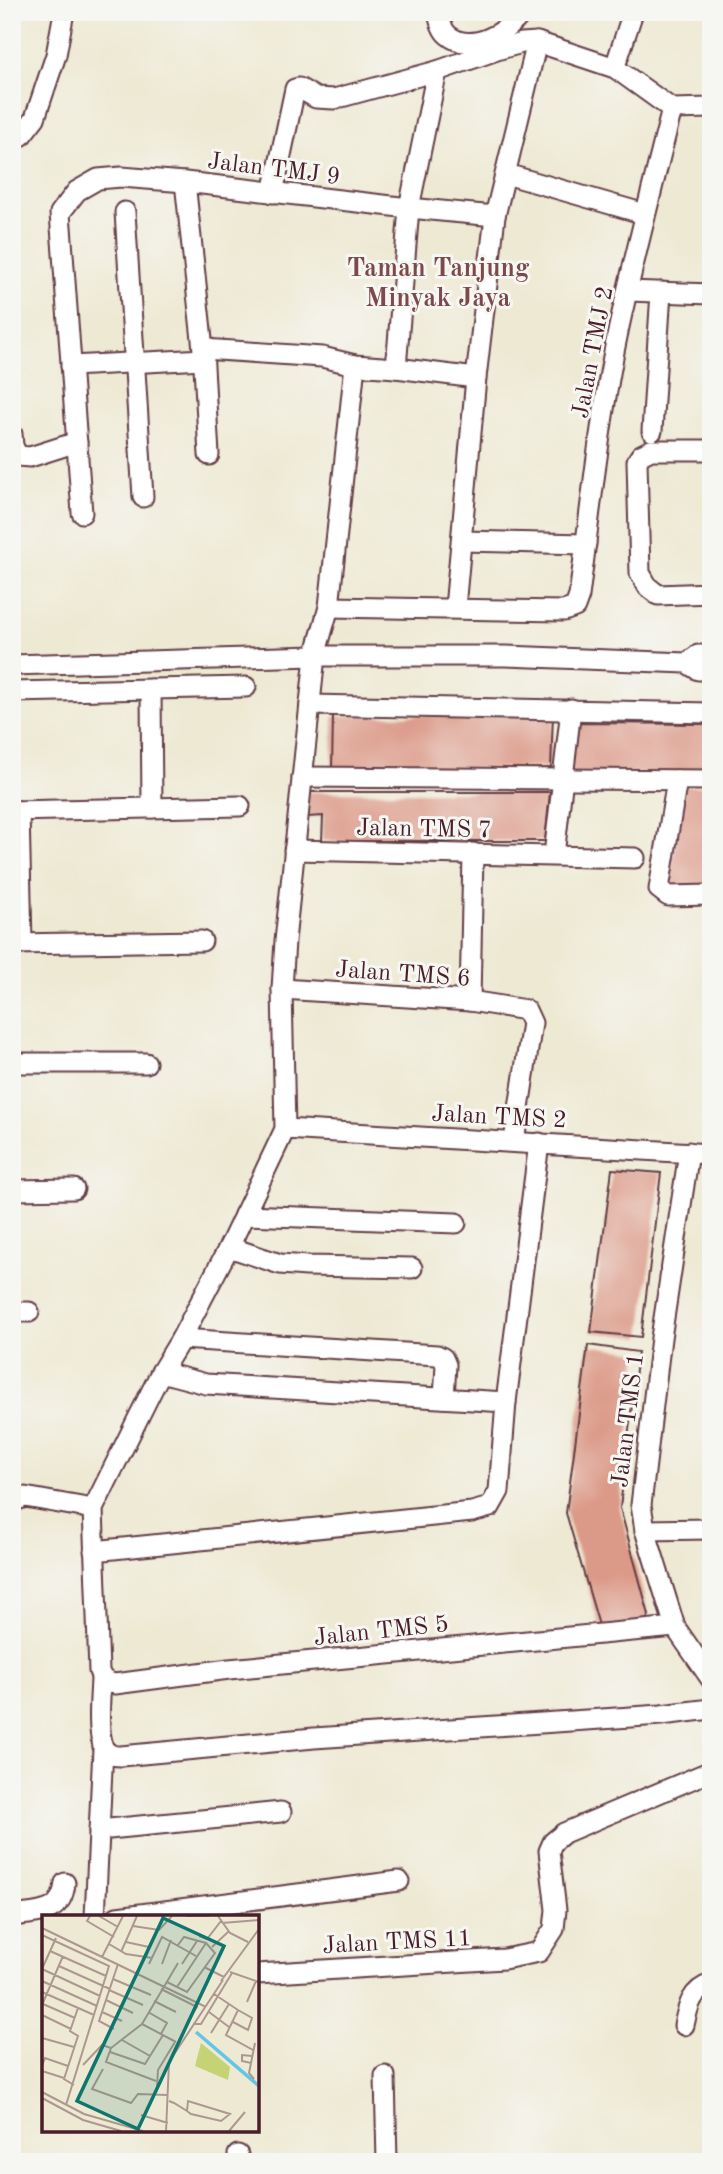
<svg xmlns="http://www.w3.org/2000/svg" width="723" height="2174" font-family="'Old Standard TT',serif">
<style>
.building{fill:#db9987}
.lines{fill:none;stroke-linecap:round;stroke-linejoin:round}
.minor-casing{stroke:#633d44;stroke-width:23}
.minor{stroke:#fff;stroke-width:19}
.labels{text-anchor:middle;stroke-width:6;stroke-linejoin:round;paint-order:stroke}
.street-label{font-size:24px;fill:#4a1f2b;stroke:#f6f6f2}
.neighbourhood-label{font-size:26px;font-weight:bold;fill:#7d4a4b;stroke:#f6f6f2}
.inset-river{fill:none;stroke:#66c5e4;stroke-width:3.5}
.inset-road{fill:none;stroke:#ac9890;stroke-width:2}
.view{fill:#0f766e;fill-opacity:0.15;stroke:#0f766e;stroke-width:3.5}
.inset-edge{fill:none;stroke:#4a1f2b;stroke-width:3.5}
</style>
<rect width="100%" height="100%" fill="#f6f6f2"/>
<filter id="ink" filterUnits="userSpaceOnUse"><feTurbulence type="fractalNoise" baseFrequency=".0143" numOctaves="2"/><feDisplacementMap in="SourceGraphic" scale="14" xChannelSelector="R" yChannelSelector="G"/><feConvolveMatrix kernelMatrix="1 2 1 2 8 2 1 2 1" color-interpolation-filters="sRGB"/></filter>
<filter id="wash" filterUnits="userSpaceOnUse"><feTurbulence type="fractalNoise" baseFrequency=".00686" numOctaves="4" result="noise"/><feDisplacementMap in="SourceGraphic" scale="28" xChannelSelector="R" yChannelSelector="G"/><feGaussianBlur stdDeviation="1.57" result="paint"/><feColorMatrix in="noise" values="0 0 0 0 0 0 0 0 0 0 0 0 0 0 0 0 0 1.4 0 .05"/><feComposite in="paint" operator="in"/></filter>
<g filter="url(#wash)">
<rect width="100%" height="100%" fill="#eee9d3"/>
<g id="blocks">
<g class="building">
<path d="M553 714 551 768 332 770 333 716Z"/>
<path d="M577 723 711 724V773H569Z"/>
<path d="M684 786H711V887H669Z"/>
<path d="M307 792H550L545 841H322L323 816 307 817Z"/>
<path d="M612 1169 661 1173 641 1337 591 1332Z"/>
<path d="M588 1345 638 1352 620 1508 649 1615 641 1629 601 1632 566 1513Z"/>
</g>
</g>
</g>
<g filter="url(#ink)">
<use href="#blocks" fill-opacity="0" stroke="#633d44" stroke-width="2"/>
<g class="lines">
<defs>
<g id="minor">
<path d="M438 14C440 21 442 30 448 35 470 54 508 33 522 12"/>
<path d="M618 58 633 12"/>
<path d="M12 141 21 136 35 118 56 55 64 12"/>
<path d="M506 174 645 214"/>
<path d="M185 182 203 349 209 455"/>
<path d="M273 193 295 89 299 88 316 98 334 99 437 71 500 49 522 43 537 42 615 68 672 109 711 108"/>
<path d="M125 212 143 497"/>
<path d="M628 291 711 294"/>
<path d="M203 349 322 357 355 365 396 368 476 378"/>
<path d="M355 365 329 607 315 656 285 941 282 989 285 1129 229 1247 181 1339 161 1372 93 1509 99 1671C102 1680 106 1682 115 1684L229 1669 675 1627"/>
<path d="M71 366 204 359"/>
<path d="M396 368 409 208 437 71"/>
<path d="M652 431 661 292"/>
<path d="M12 434 13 446 18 456 30 457 77 442"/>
<path d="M711 450H651L641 455 637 461 640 573 648 587 658 595 711 593"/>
<path d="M82 513 60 213 77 191 98 179 121 177 185 182 409 208 495 216"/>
<path d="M462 541 586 544"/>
<path d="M329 607 564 611 575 607 579 596C591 507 600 416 619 327 635 254 654 181 672 109"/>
<path d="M455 608 476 378 495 216 537 42"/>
<path d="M687 663 698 655H711"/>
<path d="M12 665 315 656H506L687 663 698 670H711"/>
<path d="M151 689 152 808"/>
<path d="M12 692 246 687"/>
<path d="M310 705 711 713"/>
<path d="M302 777 711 780"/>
<path d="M677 780 659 889 668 896 711 895"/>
<path d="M12 811 240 806"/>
<path d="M19 811 22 944"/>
<path d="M294 850 635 858"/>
<path d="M554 855 571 709"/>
<path d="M12 944 202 941"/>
<path d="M282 989 470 1001 526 1010 532 1023 514 1141"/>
<path d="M470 1001 473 853"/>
<path d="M12 1063H146"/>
<path d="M285 1129 711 1154"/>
<path d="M689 1152 661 1338 641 1505 645 1530 675 1627 711 1679"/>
<path d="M12 1190 74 1189"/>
<path d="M244 1215 456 1223"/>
<path d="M229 1247 280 1264 307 1266 412 1268"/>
<path d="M12 1312H29"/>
<path d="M181 1339 437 1355 443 1358 446 1365 444 1398"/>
<path d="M161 1372 206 1384 506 1402"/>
<path d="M12 1502 25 1497 93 1509"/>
<path d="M645 1530 711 1529"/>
<path d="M94 1551 472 1512 490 1507 499 1491 506 1402 539 1143"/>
<path d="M101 1678C101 1693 94 1747 110 1754 113 1756 117 1756 121 1756L314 1738 661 1715 711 1709"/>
<path d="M99 1830 281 1812"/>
<path d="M12 1916C38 1912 62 1915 65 1883"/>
<path d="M95 1917 103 1748"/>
<path d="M117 1917 399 1881"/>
<path d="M257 1974 504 1959 539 1952 554 1929 556 1910 549 1851 553 1842 564 1833 711 1771"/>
<path d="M684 2025C688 2007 691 1990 711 1984"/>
<path d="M385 2076 387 2162"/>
<path d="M238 2155 239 2162"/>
</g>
</defs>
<use href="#minor" class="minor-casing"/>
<use href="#minor" class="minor"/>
</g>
</g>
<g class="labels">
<g class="street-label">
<text transform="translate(274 168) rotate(7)" y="8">Jalan TMJ 9</text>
<text transform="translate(592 352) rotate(-79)" y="8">Jalan TMJ 2</text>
<text transform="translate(424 828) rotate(1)" y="8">Jalan TMS 7</text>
<text transform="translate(403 973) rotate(4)" y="8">Jalan TMS 6</text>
<text transform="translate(499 1116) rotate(3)" y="8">Jalan TMS 2</text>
<text transform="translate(627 1420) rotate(-83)" y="8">Jalan TMS 1</text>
<text transform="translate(381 1630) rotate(-6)" y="8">Jalan TMS 5</text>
<text transform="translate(397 1941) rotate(-3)" y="8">Jalan TMS 11</text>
</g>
<g class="neighbourhood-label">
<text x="438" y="276">Taman Tanjung<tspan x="438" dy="30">Minyak Jaya</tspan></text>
</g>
</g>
<g transform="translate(42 1915)">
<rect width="217" height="217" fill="#eee9d3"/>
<path d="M159 128 188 152 186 165 153 151Z" fill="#c5d375"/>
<path class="inset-river" d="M154 117 217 171"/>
<path class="inset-road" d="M48 1 45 6 72 22M57 1 76 12M144 1H167M176 1 188 18 206 27M180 8 217 5M91 11 117 15 130 1M0 13 164 92M0 20 67 51 24 190M157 21 165 24 179 6M84 27 107 32 104 42 110 43M67 29 84 39 104 42M170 32 186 17M8 36 64 61M79 37 95 1M60 42 81 1M107 49 120 22 154 41M120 49 129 25M140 49 155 26M17 51 68 74M162 52 182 62M0 54 58 81M0 54 14 23M188 57 217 67M71 64 109 80M0 66 55 91M179 66 217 14M125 67 145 77 173 38 164 28 142 22 136 30M135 72 164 28M119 74 155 92 146 106M67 75 101 90M0 77 52 100M172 79 196 95 184 120 211 135M64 85 91 98M112 86 134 97M205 87 214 66M1 89 33 103M0 90 21 41M60 97 80 106M106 97 125 108 119 119M167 97 187 112M0 100 29 114M191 107 206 115 210 103 196 95M100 109 134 127M151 109H159L190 58M72 114 57 106 76 49M169 118 187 89M0 123 32 132M80 125 108 141M68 137 103 149 121 120M209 148 200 146V140L210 141M41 150 60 130 69 133M0 151 3 143 26 151M61 154 50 174 89 188 96 179 125 180M0 156 22 163M212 164 207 158 213 128M114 166 64 147 69 133 100 109 136 48M32 170 22 164 36 121 28 116 36 93M115 172 116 155 133 127M0 177 42 199 101 216M0 183 41 205 79 216M127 186 132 188 145 196 149 199 179 206 188 199 146 186 145 196M99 200 126 208M124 216 127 147 181 65M187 216 203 197"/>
<path class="view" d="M121 3 182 31 96 214 35 186Z"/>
<rect width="217" height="217" class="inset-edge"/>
</g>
<rect width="723" height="2174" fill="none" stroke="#f6f6f2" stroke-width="42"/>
</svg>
